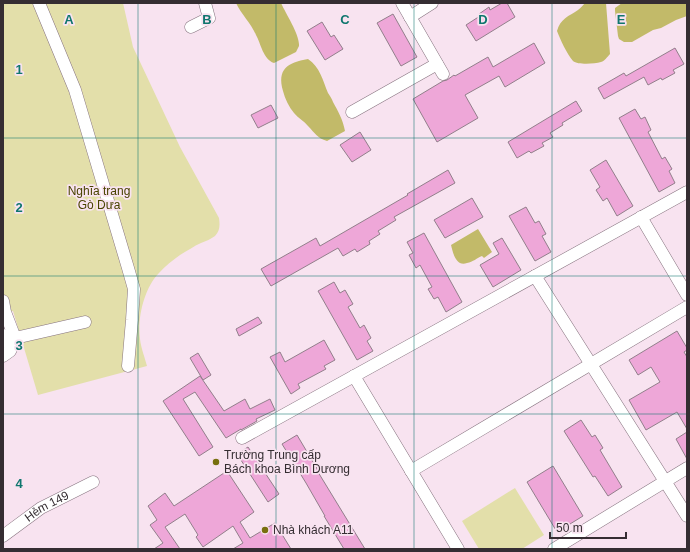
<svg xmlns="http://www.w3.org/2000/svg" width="690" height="552" font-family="Helvetica,sans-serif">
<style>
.green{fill:#e3dfaa}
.water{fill:#c2ba69}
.building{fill:#eea7d8;stroke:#927f8b}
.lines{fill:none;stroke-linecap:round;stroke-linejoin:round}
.minor-casing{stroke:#86737f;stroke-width:13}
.minor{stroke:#fff;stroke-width:12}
.grid{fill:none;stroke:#0f766e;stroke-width:1;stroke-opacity:0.55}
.poi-dot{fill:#786f0e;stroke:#f8e3f0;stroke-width:1.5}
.labels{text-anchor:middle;stroke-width:3.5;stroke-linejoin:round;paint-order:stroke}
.park-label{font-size:12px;fill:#494300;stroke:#f8e3f0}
.poi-label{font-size:12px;fill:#352d32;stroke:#f8e3f0;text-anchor:start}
.street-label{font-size:12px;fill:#352d32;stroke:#f8e3f0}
.grid-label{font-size:13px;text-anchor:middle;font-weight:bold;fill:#0f766e;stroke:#f8e3f0;stroke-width:3.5;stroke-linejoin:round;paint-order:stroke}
</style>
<rect width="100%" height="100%" fill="#f8e3f0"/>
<g class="green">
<path d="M3 3H123L133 47 180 147 219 218C220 225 220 231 215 236 211 239 206 241 201 243 194 246 187 251 180 255 173 260 165 266 159 273 144 288 137 319 140 339 141 348 145 358 147 366L38 395 13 311 3 314Z"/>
<path d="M515 488 544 535 522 549H479L462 521Z"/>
</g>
<g class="water">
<path d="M236 3H281C286 14 300 35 299 46 298 48 297 50 296 52L274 63C263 59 261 44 256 35 251 23 241 14 236 3Z"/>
<path d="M585 3H606L610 54C607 57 605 61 601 62 594 64 578 65 573 61 567 54 560 39 557 31 560 19 569 16 578 10 581 8 583 5 585 3Z"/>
<path d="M622 3H687V16L676 20 661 28 653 30 632 42H624L619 39 618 36 615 11V8Z"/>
<path d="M308 59C320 67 323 81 328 93 330 96 332 99 333 102 338 111 343 120 345 131L327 141C317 138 315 133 308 126 304 121 298 118 294 113 289 107 285 99 283 91 277 69 287 63 308 59Z"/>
<path d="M478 229 492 252 484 258 482 256C477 258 473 262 467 263 456 267 453 253 451 245Z"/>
</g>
<g class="building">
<path d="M502 3H507L515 17 476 41 466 25 480 16 479 14 489 7 490 10Z"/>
<path d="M393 14 417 57 401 66 377 23Z"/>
<path d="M322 22 331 37 334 35 343 49 325 60 307 31Z"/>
<path d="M534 43 545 63 505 87 499 76 465 95 478 118 437 142 413 99 443 81 447 80 454 75 455 76 488 57 493 67Z"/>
<path d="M675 48 684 64 673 70 675 73 662 80 661 78 648 85 644 77 604 99 598 88 624 73 626 76Z"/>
<path d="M576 101 582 111 562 123 563 125 550 133 553 137 542 143 544 146 531 153 529 151 517 158 508 142Z"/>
<path d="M271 105 278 118 258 128 251 115Z"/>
<path d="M635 109 641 119 645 117 651 130 648 132 662 159 665 157 672 169 669 171 675 183 659 192 619 118Z"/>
<path d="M360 132 371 150 352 162 340 145Z"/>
<path d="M606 160 633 206 617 216 607 198 603 201 596 190 600 187 590 170Z"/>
<path d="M448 170 455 183 394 217 396 220 378 231 380 234 369 241 370 244 357 252 355 249 343 256 338 248 271 286 261 269 316 238 320 246 408 195 407 194Z"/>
<path d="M472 198 483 217 445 238 434 220Z"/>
<path d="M526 207 535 223 539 221 546 234 542 236 551 252 535 261 509 216Z"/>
<path d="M424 233 462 302 446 312 438 297 434 299 428 289 432 287 420 265 416 268 409 255 413 253 407 242Z"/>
<path d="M502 238 521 270 493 287 480 265 499 254 493 243Z"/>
<path d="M334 282 340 293 345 290 353 304 348 307 360 328 364 325 371 338 367 341 373 351 357 360 318 291Z"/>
<path d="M258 317 262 323 239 336 236 329Z"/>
<path d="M677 331 687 348V350L684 352 687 357V429L677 412 646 430 629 400 660 382 651 367 638 375 629 360Z"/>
<path d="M324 340 335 360 324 366 326 369 298 384 300 388 291 394 270 357 280 352 285 362Z"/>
<path d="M198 353 211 375 203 380 190 358Z"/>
<path d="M200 376 224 411 245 399 250 409 270 399 275 410 256 419 257 421 241 430V429L226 438 195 392 183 399 213 447 199 456 163 401Z"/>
<path d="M581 420 592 437 595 435 603 448 600 450 622 487 608 496 595 476 593 477 564 431Z"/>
<path d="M687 432V459L676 439Z"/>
<path d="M297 435 319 472H318L365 549H344L324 516H325L306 483 282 444Z"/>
<path d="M248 447 279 494 268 502 237 454Z"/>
<path d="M553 466 583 516 557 532 527 482Z"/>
<path d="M227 471 254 512 240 522 250 538 275 523 291 549H233L243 543 233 526 203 547 196 537 198 535 185 514 165 527 180 549H154L163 543 150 525 157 520 148 506 165 493 174 506Z"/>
</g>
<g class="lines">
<defs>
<g id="minor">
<path d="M39 3 75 90 128 268 134 289 132 320 128 366"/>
<path d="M402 3 443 74"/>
<path d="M410 17 432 3"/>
<path d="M191 27 209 18 205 3"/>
<path d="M352 112 437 64"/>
<path d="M641 217 687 295"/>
<path d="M535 276 687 516"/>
<path d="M3 301 5 312 15 338 85 322"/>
<path d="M3 335 6 336 11 349 10 351 3 356"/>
<path d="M354 376 458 549"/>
<path d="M242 438 687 192"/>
<path d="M411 471 687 307"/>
<path id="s1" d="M3 536 41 508 93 482"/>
<path d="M554 549 687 468"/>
</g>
</defs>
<use href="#minor" class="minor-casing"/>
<use href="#minor" class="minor"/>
</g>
<path class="grid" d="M138 3V549M276 3V549M414 3V549M552 3V549M3 138H687M3 276H687M3 414H687"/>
<g class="poi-dot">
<circle cx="216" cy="462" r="4"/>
<circle cx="265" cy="530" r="4"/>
</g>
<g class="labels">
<g class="park-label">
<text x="99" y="195">Nghĩa trang<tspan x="99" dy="14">Gò Dưa</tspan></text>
</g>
<g class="poi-label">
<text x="224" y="459">Trường Trung cấp<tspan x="224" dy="14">Bách khoa Bình Dương</tspan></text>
<text x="273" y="534">Nhà khách A11</text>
</g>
<g class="street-label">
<text dy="4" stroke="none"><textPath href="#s1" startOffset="53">Hẻm 149</textPath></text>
</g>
</g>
<g class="grid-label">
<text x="69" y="24">A</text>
<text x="207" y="24">B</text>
<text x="345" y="24">C</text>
<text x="483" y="24">D</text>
<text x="621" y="24">E</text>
<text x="19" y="74">1</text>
<text x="19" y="212">2</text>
<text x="19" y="350">3</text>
<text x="19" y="488">4</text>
</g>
<rect width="690" height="552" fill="none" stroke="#352d32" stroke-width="8"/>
<path d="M550 532v6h76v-6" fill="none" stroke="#352d32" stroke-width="2"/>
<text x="556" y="532" font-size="12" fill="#352d32" stroke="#f8e3f0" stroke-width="3" paint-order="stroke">50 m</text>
</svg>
